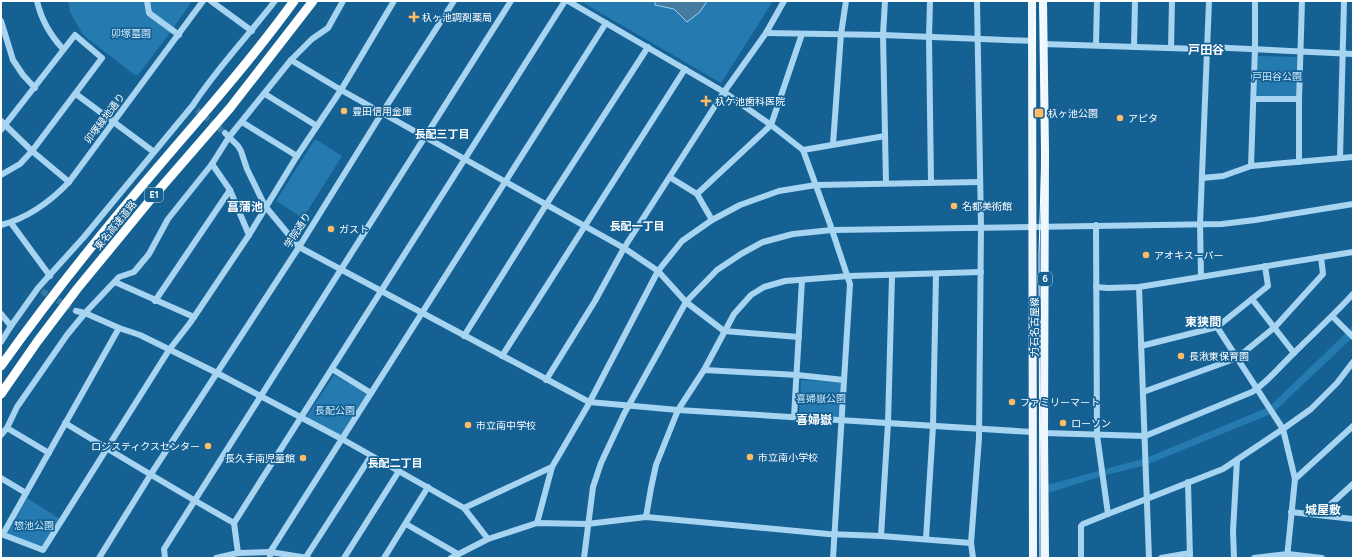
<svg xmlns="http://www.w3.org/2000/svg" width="1354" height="559" font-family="Figtree,'Noto Sans JP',sans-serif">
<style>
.green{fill:#257ab0}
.water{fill:#467b9f;stroke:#98d1f4}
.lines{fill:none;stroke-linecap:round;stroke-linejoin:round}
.minor-tunnel{stroke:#3979a4;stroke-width:6;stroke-dasharray:6 3;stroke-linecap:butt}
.minor{stroke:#a6d4f1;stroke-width:6}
.major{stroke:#f0f8ff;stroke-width:8}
.highway{stroke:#fff;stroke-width:9}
.tram{stroke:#fff;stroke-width:1}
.poi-dot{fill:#fb6;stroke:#166194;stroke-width:1.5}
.labels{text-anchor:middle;stroke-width:3.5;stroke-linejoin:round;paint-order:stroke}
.shield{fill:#166194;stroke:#b9d0df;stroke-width:1}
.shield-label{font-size:9px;font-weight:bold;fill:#fff}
.poi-label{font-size:10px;fill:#fff;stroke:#166194;text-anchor:start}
.park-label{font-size:10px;fill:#cdeafc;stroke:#166194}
.street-label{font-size:10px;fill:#fff;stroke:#166194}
.neighbourhood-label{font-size:11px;font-weight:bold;fill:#fff;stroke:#166194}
.quarter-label{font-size:12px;font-weight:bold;fill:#fff;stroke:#166194}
</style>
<rect width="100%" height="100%" fill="#166194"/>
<g class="green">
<path d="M68 1H192L172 30 138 75H135L83 35 70 12Z"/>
<path d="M580 1H773L721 83Z"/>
<path d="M1258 56 1297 57 1296 93 1295 97 1257 96Z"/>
<path d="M315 139 342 156 303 218 276 201Z"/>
<path d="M1353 325V337L1273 413 1146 465 1102 476 1048 493 1047 485 1146 458 1269 407 1347 332Z"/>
<path d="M334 375 367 393V395L342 435 340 436 309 420 307 416Z"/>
<path d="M802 380 840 382 841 383 840 414 837 417 800 416 799 414 801 381Z"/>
<path d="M27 498 60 519 42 549 7 534Z"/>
</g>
<path class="water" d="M655 1H707L700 12 687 22 674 9 655 5Z"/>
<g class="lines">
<g class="minor-tunnel">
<path d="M197 110 225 133"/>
<path d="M42 291 76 311"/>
</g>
<g class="minor">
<path d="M37 1C41 19 51 36 63 49"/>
<path d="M147 1 149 13 179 35"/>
<path d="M211 1 252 31"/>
<path d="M568 1 724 92 771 125 803 150 830 224 850 284 833 558"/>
<path d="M885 1 883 35 886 183"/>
<path d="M930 1 929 38 931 183"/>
<path d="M1 21 13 60 23 75 35 88"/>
<path d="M766 33 883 35 1032 41"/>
<path d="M1043 44 1199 49 1207 47 1353 54"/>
<path d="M1096 45 1097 1"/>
<path d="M1134 47 1135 1"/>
<path d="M1171 48 1172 1"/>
<path d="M291 60 341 90 624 248 658 271 686 302 724 331 799 337"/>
<path d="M76 94 154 152"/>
<path d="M265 94 317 126"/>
<path d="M1254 99H1299"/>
<path d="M1 121 32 151 69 182"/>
<path d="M242 122 297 156"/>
<path d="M1 130 75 35 102 58 32 151 20 164 1 175"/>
<path d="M225 133 238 146 241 151 247 169 265 206 299 247 589 402 678 410 1032 432"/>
<path d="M833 144 841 34 846 1"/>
<path d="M803 150 885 136"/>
<path d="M1340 158 1344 1"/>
<path d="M1299 162V99L1302 1"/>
<path d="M212 164 230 190 249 235"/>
<path d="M1251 166 1255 49V1"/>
<path d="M671 178 697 194 712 220"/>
<path d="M1202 178 1223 176 1251 166 1353 157"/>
<path d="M697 194 771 125 802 34"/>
<path d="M11 223 50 276"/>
<path d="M1 225C28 218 50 202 69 182L203 1"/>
<path d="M1201 276 1200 224 1209 1"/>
<path d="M115 282 194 317"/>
<path d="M1096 287 1108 288 1139 287 1353 252"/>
<path d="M1139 287 1149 558"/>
<path d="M1252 299 1294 353"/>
<path d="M155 301 230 190"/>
<path d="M76 311 85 313 119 328 140 335 217 373 342 439 464 508 488 539"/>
<path d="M1 314 11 326"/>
<path d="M1333 317 1353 337"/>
<path d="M1217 327 1283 429 1295 479 1287 558"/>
<path d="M464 336 546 205 648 47"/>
<path d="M1 342 11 326 38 288 84 237 193 105C217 68 248 36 275 1"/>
<path d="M1141 346 1217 327 1268 286 1265 266"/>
<path d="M502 356 685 69"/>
<path d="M332 369 371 393"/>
<path d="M704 370 797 375 844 380"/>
<path d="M546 380 595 301 624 248 724 92 766 33 784 1"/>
<path d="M1143 392 1237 358 1275 327 1323 274 1321 257"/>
<path d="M794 417 802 280"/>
<path d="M65 423C121 457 177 491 234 523"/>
<path d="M7 428 49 453"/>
<path d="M1044 433 1145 436 1252 392C1268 382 1280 366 1294 353 1314 333 1334 315 1353 294"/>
<path d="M1 435 7 428 17 407 67 335 85 313 119 277 134 272 149 254 168 219 212 164 229 137 291 60 312 39 328 28 343 1"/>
<path d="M1 478 26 493"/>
<path d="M1295 479 1353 426"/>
<path d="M1188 482 1190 558"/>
<path d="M464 508 552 467"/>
<path d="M1291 512 1353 519"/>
<path d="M1108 514 1223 469 1283 429 1311 409 1337 383 1353 362"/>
<path d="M1319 515 1353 484"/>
<path d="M646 517 651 488 656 465 678 410 704 370 734 314 751 295 764 287 785 281 849 276 981 272"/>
<path d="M537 523 552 467 587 407 658 271 682 241 712 220 740 205 779 191 816 185 980 182"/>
<path d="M406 524 458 554"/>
<path d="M1 534 43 550 169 350 190 323 249 235 297 156 341 90 394 1"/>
<path d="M3 534 119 328"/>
<path d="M881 536 888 423 892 276"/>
<path d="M926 539 933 426 936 275"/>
<path d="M238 553 234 523 565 1"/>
<path d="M306 557 371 456"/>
<path d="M99 558 151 474 299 247 382 113 454 1"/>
<path d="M165 558 164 549 511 1"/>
<path d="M216 558 238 553 270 552 308 558"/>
<path d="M270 558V552L274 546 606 23"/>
<path d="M344 558 399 471"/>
<path d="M384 558 428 487"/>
<path d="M451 558 488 539 537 523 587 524 646 517 828 534 881 536 971 543"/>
<path d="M584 558 593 487 601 463 624 414 686 302 717 270 741 254 763 242 793 234 832 230 1222 224 1255 220 1353 204"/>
<path d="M973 558 971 543 979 438 981 227 977 1"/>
<path d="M1081 558V526L1083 524 1108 514 1097 435 1096 225"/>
<path d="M1161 558 1190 553"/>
<path d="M1234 558 1233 531 1237 460"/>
<path d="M1254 558 1288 554 1322 558"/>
</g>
<g class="major">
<path d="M1032 1 1033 558"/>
<path d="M1043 1 1045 152 1044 433 1045 558"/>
</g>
<g class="highway">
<path d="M1 366C50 297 103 231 158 167 204 113 252 59 294 1"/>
<path d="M1 394 37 342 77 289 151 199 230 108 313 1"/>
</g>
<g class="tram">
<path d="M1040 1 1043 115 1039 254 1040 558"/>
<path d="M1035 204C1033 143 1033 83 1035 22"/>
</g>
</g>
<g class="poi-dot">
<path d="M412 11h4v4h4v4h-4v4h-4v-4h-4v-4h4z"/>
<path d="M704 95h4v4h4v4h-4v4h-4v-4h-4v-4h4z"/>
<circle cx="344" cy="111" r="4"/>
<rect x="1034" y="108" width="10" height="10" rx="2"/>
<circle cx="1120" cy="118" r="4"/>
<circle cx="954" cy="206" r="4"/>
<circle cx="331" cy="229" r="4"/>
<circle cx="1146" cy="255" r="4"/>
<circle cx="1181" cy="356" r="4"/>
<circle cx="1012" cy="402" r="4"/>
<circle cx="1063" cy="423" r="4"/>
<circle cx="468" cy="425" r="4"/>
<circle cx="208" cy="446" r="4"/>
<circle cx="750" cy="457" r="4"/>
<circle cx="303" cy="458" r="4"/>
</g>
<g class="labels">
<g class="shield">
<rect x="145" y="188" width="18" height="14" rx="3"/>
<rect x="1038" y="272" width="14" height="14" rx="3"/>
</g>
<g class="shield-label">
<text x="154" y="198">E1</text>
<text x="1045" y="282">6</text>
</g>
<g class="poi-label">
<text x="422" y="21">杁ヶ池調剤薬局</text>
<text x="715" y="105">杁ケ池歯科医院</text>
<text x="352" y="115">豊田信用金庫</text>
<text x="1048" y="117">杁ヶ池公園</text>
<text x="1128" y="122">アピタ</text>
<text x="962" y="210">名都美術館</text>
<text x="339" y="233">ガスト</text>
<text x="1154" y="259">アオキスーパー</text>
<text x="1189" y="360">長湫東保育園</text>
<text x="1020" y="406">ファミリーマート</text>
<text x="1071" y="427">ローソン</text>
<text x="476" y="429">市立南中学校</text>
<text x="200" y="450" text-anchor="end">ロジスティクスセンター</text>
<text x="758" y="461">市立南小学校</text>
<text x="295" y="462" text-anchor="end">長久手南児童館</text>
</g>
<g class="park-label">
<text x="131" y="37">卯塚墓園</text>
<text x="1277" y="80">戸田谷公園</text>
<text x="821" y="402">喜婦嶽公園</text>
<text x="335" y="414">長配公園</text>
<text x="34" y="529">惣池公園</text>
</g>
<g class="street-label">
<text transform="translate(104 118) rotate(-53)" y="4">卯塚緑地通り</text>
<text transform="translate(115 225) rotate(-51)" y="4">東名高速道路</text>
<text transform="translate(297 230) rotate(-57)" y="4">学院通り</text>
<text transform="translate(1034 327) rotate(-90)" y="4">力石名古屋線</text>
</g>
<g class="neighbourhood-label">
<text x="442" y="138">長配三丁目</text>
<text x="637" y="230">長配一丁目</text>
<text x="395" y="467">長配二丁目</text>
</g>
<g class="quarter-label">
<text x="1206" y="54">戸田谷</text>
<text x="245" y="211">菖蒲池</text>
<text x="1203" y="326">東狭間</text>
<text x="814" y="424">喜婦嶽</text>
<text x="1323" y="514">城屋敷</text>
</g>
</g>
<rect width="1354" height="559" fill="none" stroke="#ffffff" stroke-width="4"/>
</svg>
